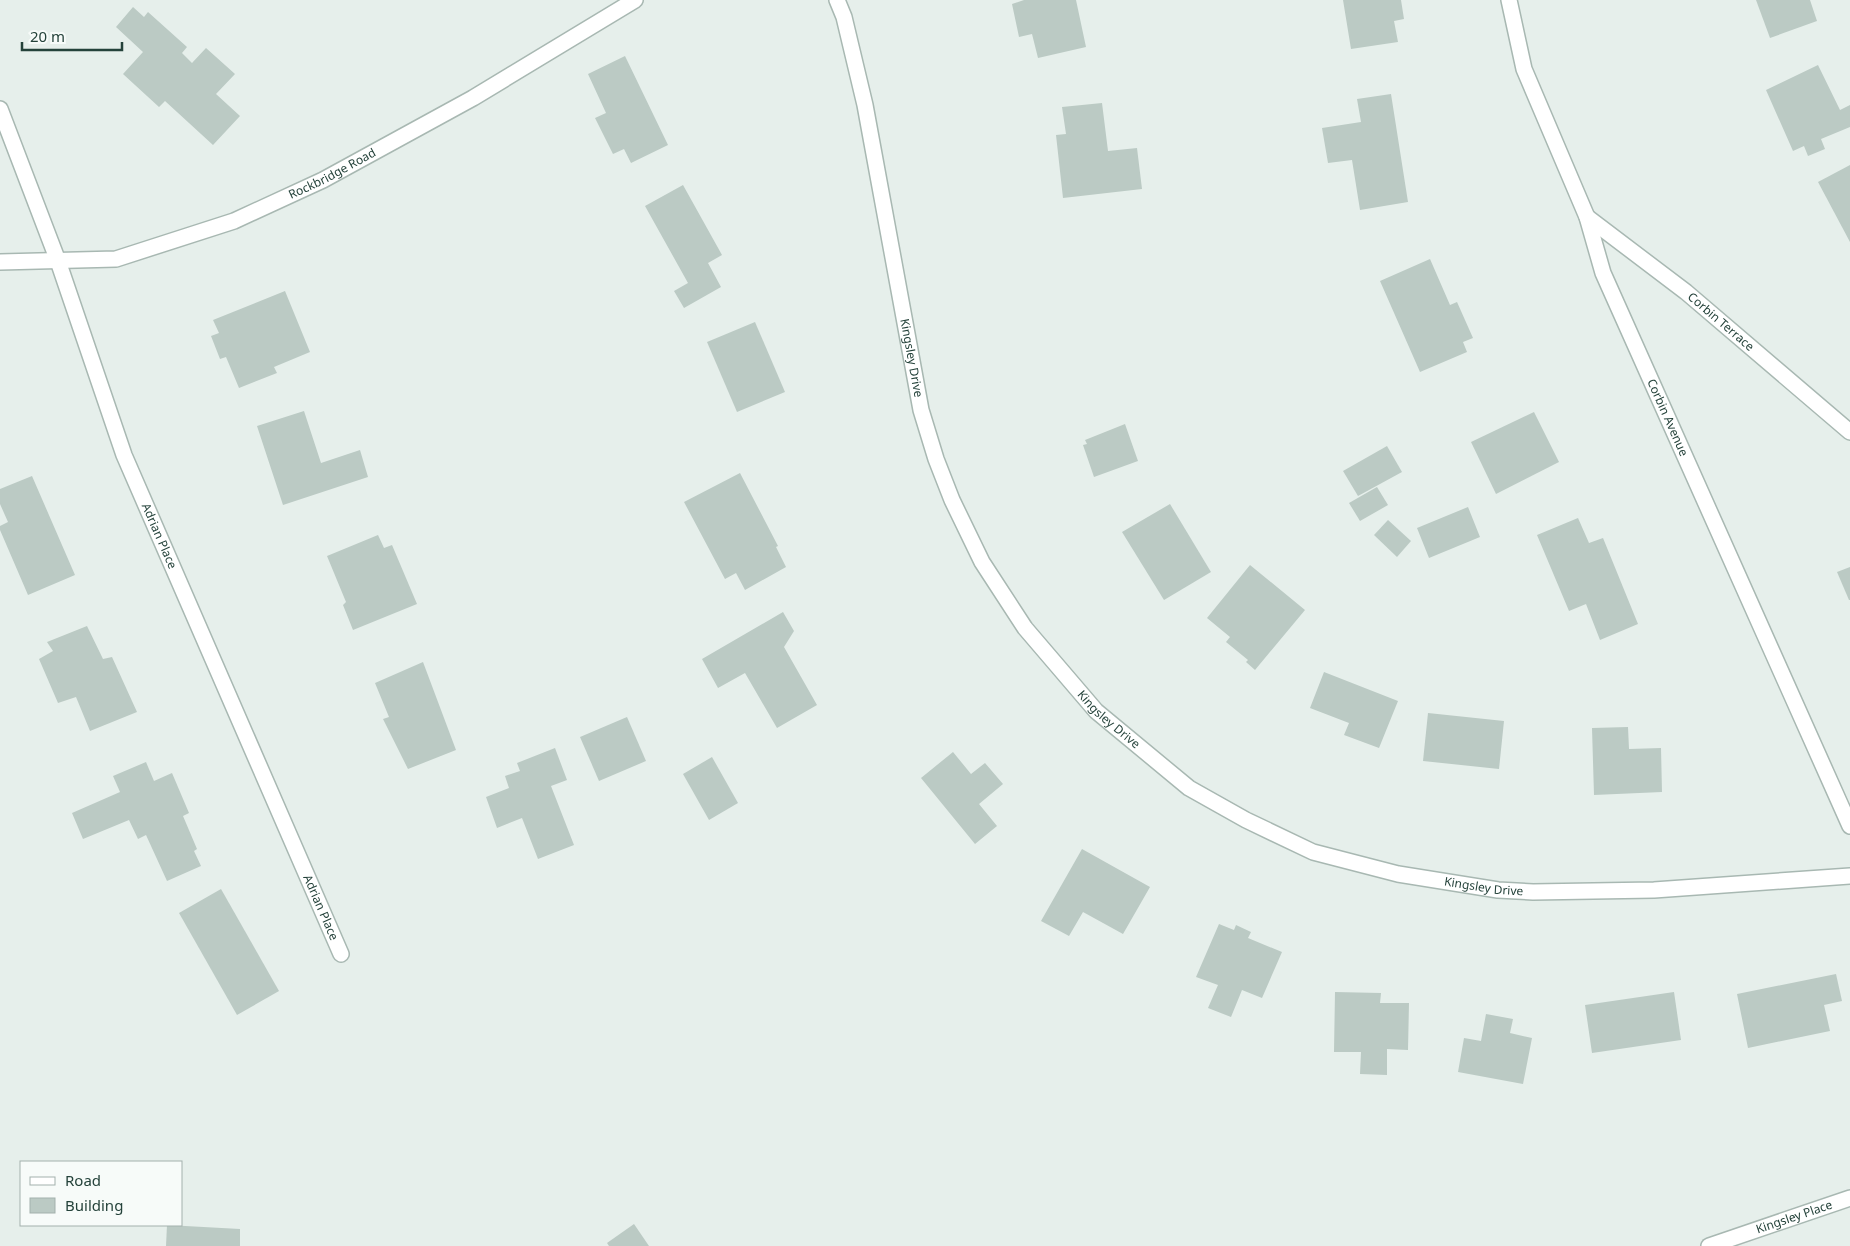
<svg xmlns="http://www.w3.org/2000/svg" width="1850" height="1246" font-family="'Noto Sans',sans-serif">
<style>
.building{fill:#bbcac4}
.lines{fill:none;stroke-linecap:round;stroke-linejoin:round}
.minor-casing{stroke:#a8b8b2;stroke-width:18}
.minor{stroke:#fff;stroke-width:15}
.labels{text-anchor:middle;stroke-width:4;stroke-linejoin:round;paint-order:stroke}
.street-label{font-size:12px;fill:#24423a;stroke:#f7fbf9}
</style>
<rect width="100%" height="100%" fill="#e6efeb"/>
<g class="building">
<path d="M1024 0H1076L1086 47 1038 58 1032 34 1019 37 1012 4Z"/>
<path d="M1343 0H1401L1404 19 1394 21 1398 42 1351 49Z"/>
<path d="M1756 0H1810L1817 21 1770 38Z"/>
<path d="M133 7 144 17 148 12 187 47 182 53 192 63 206 48 235 74 216 94 240 116 213 145 165 101 159 107 123 74 143 52 116 27Z"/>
<path d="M625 56 668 145 631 163 624 149 613 154 595 118 606 113 588 74Z"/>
<path d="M1818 65 1840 110 1850 105V127L1821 139 1825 149 1808 156 1804 146 1793 151 1766 90Z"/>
<path d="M1391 94 1408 202 1360 210 1352 160 1328 163 1322 128 1361 122 1357 99Z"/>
<path d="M1102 103 1108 151 1137 148 1142 189 1063 198 1056 135 1066 134 1062 107Z"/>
<path d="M1850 165V242L1818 182Z"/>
<path d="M683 185 722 255 708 263 721 287 684 308 674 291 688 283 645 206Z"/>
<path d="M1430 259 1450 305 1457 302 1473 338 1463 342 1467 352 1420 372 1380 281Z"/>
<path d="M285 291 310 352 274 367 277 373 239 388 226 357 220 359 211 336 219 333 213 320Z"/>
<path d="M755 322 785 392 737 412 707 342Z"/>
<path d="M304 411 321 463 360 450 368 477 283 505 257 426Z"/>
<path d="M1534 412 1559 462 1496 494 1471 442Z"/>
<path d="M1125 424 1138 461 1094 477 1083 445 1087 444 1085 440Z"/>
<path d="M1387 446 1402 472 1358 496 1343 471Z"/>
<path d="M740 473 778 546 776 547 786 567 745 590 736 573 725 579 684 502Z"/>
<path d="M32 476 75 575 28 595 0 530V526L8 522 0 504V489Z"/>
<path d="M1377 487 1388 505 1360 521 1349 503Z"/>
<path d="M1170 504 1211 572 1164 600 1122 532Z"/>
<path d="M1468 507 1480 537 1429 558 1417 528Z"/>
<path d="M1578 518 1589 543 1603 538 1638 624 1600 640 1586 604 1569 611 1537 535Z"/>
<path d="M1388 520 1411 541 1397 557 1374 535Z"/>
<path d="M378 535 384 548 392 545 417 604 353 630 343 605 346 602 327 556Z"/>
<path d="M1250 565 1305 610 1255 670 1246 662 1248 660 1226 642 1230 637 1207 618Z"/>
<path d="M1850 567V600H1849L1837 572Z"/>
<path d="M783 612 794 631 784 647 817 705 777 728 745 673 718 688 702 659Z"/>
<path d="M87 626 103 659 112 657 137 712 90 731 76 697 58 703 39 659 53 651 47 642Z"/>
<path d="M423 662 456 750 408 769 383 719 389 717 375 683Z"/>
<path d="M1324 672 1398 701 1379 748 1344 735 1349 723 1310 708Z"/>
<path d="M1428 713 1504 721 1499 769 1423 761Z"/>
<path d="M627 717 646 761 599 781 580 737Z"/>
<path d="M1628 727 1629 749 1661 748 1662 792 1594 795 1592 728Z"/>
<path d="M555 748 567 780 551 786 574 845 538 859 522 818 497 828 486 797 509 788 505 776 520 771 517 763Z"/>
<path d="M953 752 971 774 985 763 1003 784 979 804 997 826 975 844 921 778Z"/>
<path d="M712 757 738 803 709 820 683 774Z"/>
<path d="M146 762 154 781 172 773 189 813 183 816 197 849 194 851 201 866 167 881 146 835 138 839 129 820 83 839 72 813 120 792 113 776Z"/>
<path d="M1082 849 1150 887 1123 934 1083 912 1069 936 1041 921Z"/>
<path d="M221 889 279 991 237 1015 179 913Z"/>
<path d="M1219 924 1234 930 1236 925 1251 932 1248 938 1282 952 1262 998 1242 990 1231 1017 1208 1008 1218 985 1196 977Z"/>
<path d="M1836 974 1842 1001 1824 1005 1830 1031 1748 1048 1737 994Z"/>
<path d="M1335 992 1381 993 1380 1003H1409L1408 1050 1387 1049V1075L1360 1074 1361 1052H1334Z"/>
<path d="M1674 992 1681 1040 1592 1053 1585 1005Z"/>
<path d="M1486 1014 1513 1019 1510 1033 1532 1038 1523 1084 1458 1072 1464 1038 1481 1041Z"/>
<path d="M634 1224 649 1246H609L607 1243Z"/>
<path d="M167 1225 240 1229V1246H166Z"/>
</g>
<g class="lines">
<defs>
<g id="minor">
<path id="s1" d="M837 0 844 17 865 105 921 410 936 459 952 500 982 562 1025 628 1096 711 1189 788 1246 820 1313 852 1398 874 1498 890 1533 892 1654 890 1850 876"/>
<path id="s2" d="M1509 0 1524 69 1587 217 1603 273 1850 826"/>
<path id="s3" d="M0 109 58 261 124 455 341 954"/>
<path id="s4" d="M1587 217 1686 292 1850 432"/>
<path id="s5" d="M0 262 116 259 234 221 323 180 473 98 635 0"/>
<path id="s6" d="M1709 1246 1850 1198"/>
</g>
</defs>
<use href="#minor" class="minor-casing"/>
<use href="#minor" class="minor"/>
</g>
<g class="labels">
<g class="street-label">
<text dy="4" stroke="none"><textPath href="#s5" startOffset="349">Rockbridge Road</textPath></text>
<text dy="4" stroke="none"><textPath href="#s4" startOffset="170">Corbin Terrace</textPath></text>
<text dy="4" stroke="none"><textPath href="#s1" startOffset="366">Kingsley Drive</textPath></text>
<text dy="4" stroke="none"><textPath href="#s2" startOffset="448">Corbin Avenue</textPath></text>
<text dy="4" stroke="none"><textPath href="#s3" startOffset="456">Adrian Place</textPath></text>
<text dy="4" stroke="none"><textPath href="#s1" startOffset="786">Kingsley Drive</textPath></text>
<text dy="4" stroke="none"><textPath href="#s1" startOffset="1206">Kingsley Drive</textPath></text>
<text dy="4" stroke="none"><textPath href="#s3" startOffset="861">Adrian Place</textPath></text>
<text dy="4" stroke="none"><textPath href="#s6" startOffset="90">Kingsley Place</textPath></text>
</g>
</g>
<rect x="20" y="1161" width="162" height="65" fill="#f7fbf9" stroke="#a3b1ad"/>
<rect x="30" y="1177" width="25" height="8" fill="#ffffff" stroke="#a3b1ad"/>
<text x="65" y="1186" font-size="15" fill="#24423a">Road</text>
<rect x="30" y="1198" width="25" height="15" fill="#bbcac4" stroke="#a3b1ad"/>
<text x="65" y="1211" font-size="15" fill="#24423a">Building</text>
<path d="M22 42v8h100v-8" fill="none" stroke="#24423a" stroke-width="2.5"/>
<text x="30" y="42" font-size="15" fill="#24423a" stroke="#f7fbf9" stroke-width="4" paint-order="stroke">20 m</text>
</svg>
